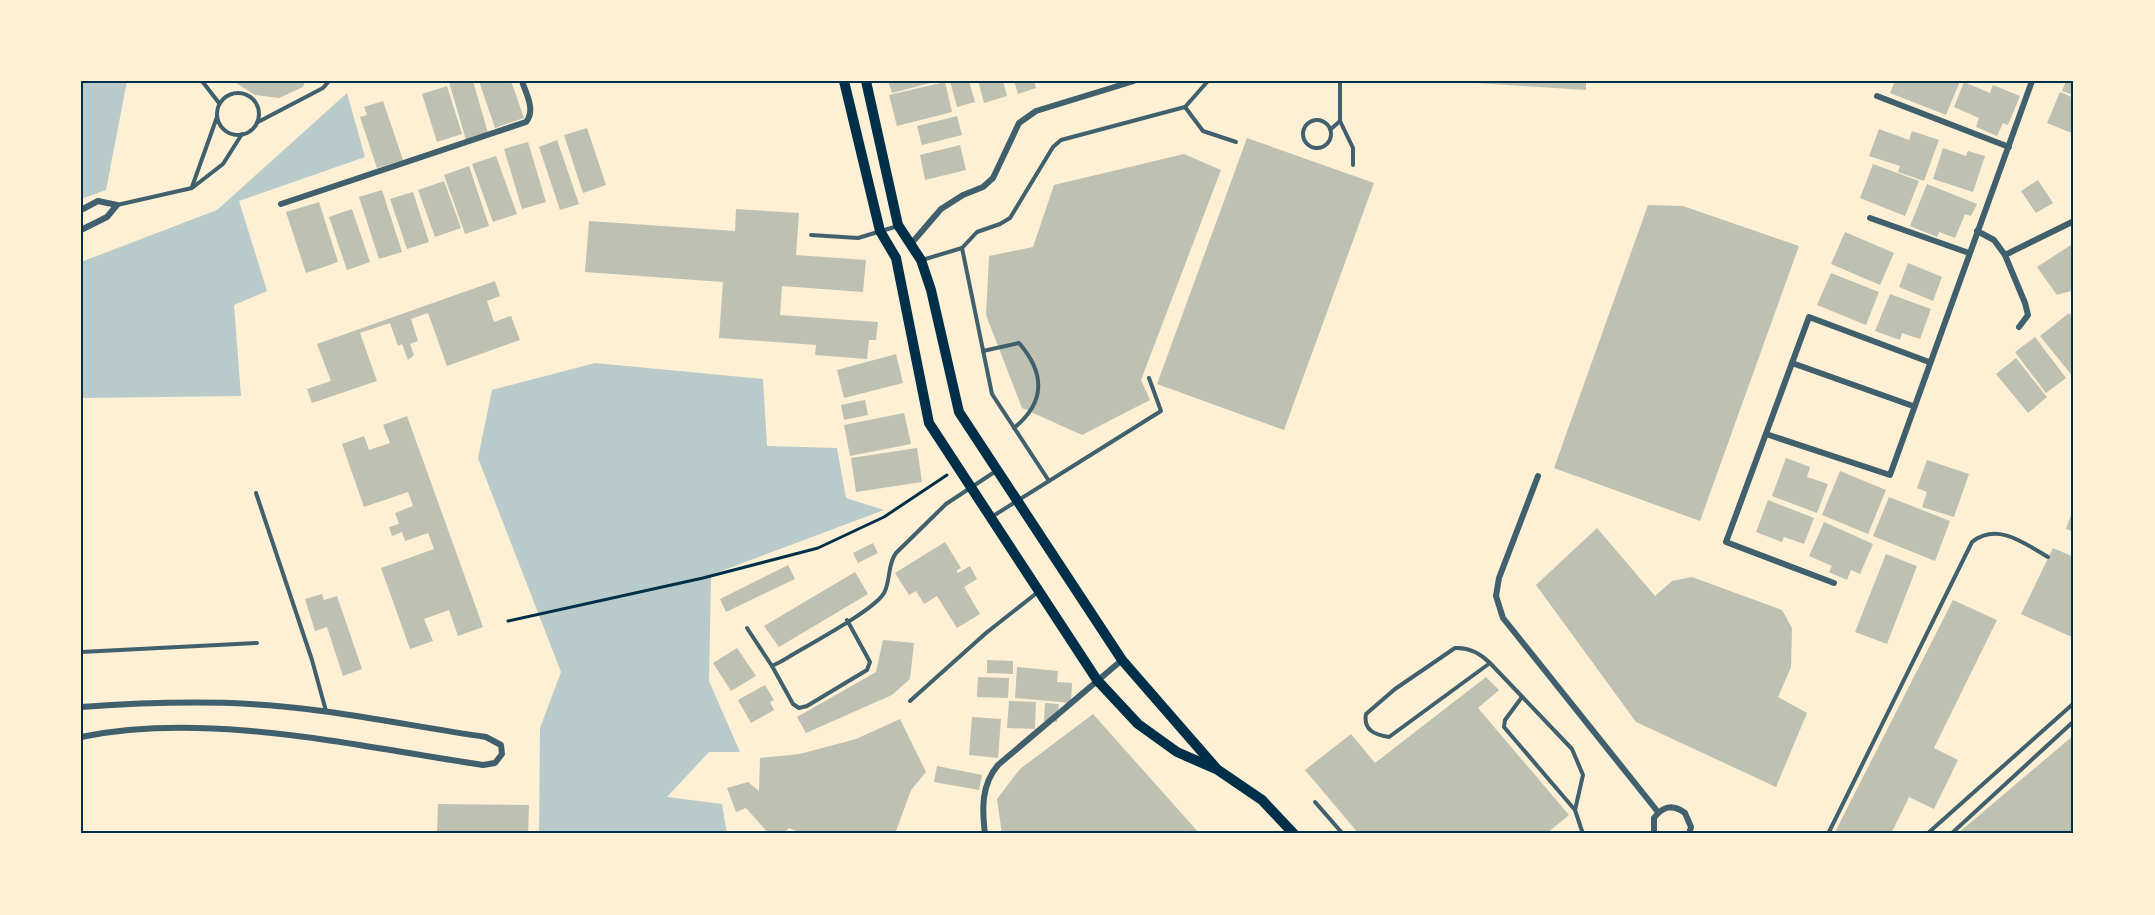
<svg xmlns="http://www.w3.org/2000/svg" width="2155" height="915" font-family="'Work Sans',sans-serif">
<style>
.green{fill:#b9caca}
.building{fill:#bec0b2}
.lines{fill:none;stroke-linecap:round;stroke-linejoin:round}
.path{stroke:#003049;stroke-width:3}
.service{stroke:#3f606c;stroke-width:4}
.minor{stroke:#3f606c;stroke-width:6}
.secondary{stroke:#003049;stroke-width:10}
.neatline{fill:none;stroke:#003049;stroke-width:2}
</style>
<rect width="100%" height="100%" fill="#fdf0d5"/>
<g class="green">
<path d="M81 81H127L106 190 81 199Z"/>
<path d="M347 93 365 157 239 201 267 291 234 305 241 396 81 398V262L217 210Z"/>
<path d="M595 363 763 379 767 446 837 448 846 498 884 510 711 575 709 681 740 752H709L667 797 722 804 727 834H539L540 728 561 672 478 458 492 390Z"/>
</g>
<g class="building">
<path d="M233 81H305L303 87 279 98 255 95Z"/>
<path d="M453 81H473L488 133 466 140 449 82Z"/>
<path d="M479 81H511L524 118 495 128Z"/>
<path d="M888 81H934V82L892 93Z"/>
<path d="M950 81H969L975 102 957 107Z"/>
<path d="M978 81H1003L1007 96 984 103Z"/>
<path d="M1014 81H1034L1036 88 1018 94Z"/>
<path d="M1476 81H1586V90L1476 83Z"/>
<path d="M1895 81H1960L1946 115 1890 93Z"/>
<path d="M2066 81H2074V95L2062 91Z"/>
<path d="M945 82 952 112 897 126 889 95Z"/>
<path d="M1964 82 1990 93 1993 85 2020 96 2008 125 2003 123 1997 136 1976 127 1979 118 1954 107Z"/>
<path d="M447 86 462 134 437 142 422 94Z"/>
<path d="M2060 92 2074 98V134L2047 123Z"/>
<path d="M383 101 403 160 377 168 360 117 367 115 364 107Z"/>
<path d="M957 116 962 135 922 145 917 126Z"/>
<path d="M587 128 606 185 583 193 564 135Z"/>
<path d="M1879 129 1909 140 1912 131 1939 140 1924 181 1898 172 1900 166 1869 156Z"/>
<path d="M1247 138 1374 183 1284 430 1157 384Z"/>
<path d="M557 140 579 204 560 210 539 147Z"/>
<path d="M528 142 546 202 522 209 504 149Z"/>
<path d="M960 145 966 170 925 180 920 155Z"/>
<path d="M1943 148 1966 156 1968 151 1985 156 1973 192 1933 179Z"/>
<path d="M1184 154 1221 170 1141 380 1150 400 1082 435 1022 408 986 315 989 256 1033 247 1054 185Z"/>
<path d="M496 156 517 214 493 222 472 164Z"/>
<path d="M1873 164 1919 181 1905 216 1860 198Z"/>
<path d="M469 166 489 226 465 234 444 175Z"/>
<path d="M2038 180 2053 203 2036 213 2021 191Z"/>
<path d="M444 181 461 228 435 237 418 190Z"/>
<path d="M1927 184 1977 204 1971 216 1965 214 1955 238 1939 232 1937 237 1910 226Z"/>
<path d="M382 190 402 252 379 259 359 197Z"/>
<path d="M413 192 429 242 407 249 390 199Z"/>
<path d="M319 202 338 262 306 273 286 212Z"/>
<path d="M1648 205 1683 206 1799 246 1700 521 1554 468Z"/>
<path d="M352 209 370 262 347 270 329 217Z"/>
<path d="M736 209 799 213 796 255 866 260 863 292 782 286 780 315 878 322 876 340H869L867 359 815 355 816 345 719 338 723 282 585 272 589 221 735 231Z"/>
<path d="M1845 232 1894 253 1880 285 1831 264Z"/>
<path d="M2074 243V290L2057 295 2037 267Z"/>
<path d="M1908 263 1942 277 1933 301 1899 287Z"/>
<path d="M1831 273 1879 292 1866 325 1817 305Z"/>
<path d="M495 281 500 296 487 301 494 322 511 316 520 340 447 366 428 313 411 319 418 341 410 344 414 355 408 360 402 344 398 346 390 323 360 333 377 381 312 403 307 389 331 381 317 344Z"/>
<path d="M1890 294 1931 309 1920 339 1902 333 1900 340 1875 331Z"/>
<path d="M2069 313 2074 319V378L2040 336Z"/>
<path d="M2035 337 2066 378 2046 393 2015 352Z"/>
<path d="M896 354 903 383 844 398 837 370Z"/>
<path d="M2016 358 2047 397 2028 413 1996 374Z"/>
<path d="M865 400 868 415 844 420 841 405Z"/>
<path d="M904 413 911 444 850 456 844 425Z"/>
<path d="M407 416 483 627 458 636 449 610 424 619 433 641 410 649 381 568 434 549 428 533 405 541 402 532 392 536 389 527 399 524 395 513 413 506 408 492 364 507 342 444 364 436 369 450 390 443 383 425Z"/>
<path d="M917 448 922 482 856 492 851 458Z"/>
<path d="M1786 458 1810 467 1807 477 1828 484 1817 513 1772 496Z"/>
<path d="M1927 460 1969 474 1954 517 1922 507 1927 492 1917 488Z"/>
<path d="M1840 471 1886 490 1868 534 1822 515Z"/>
<path d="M1889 497 1950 521 1935 561 1873 536Z"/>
<path d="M1768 500 1814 518 1804 544 1784 537 1782 542 1756 532Z"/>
<path d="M2074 507V532L2066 529Z"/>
<path d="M1824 522 1873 544 1860 574 1851 570 1847 580 1829 572 1832 566 1809 556Z"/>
<path d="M1597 528 1655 596 1672 581 1692 577 1782 610 1792 628 1791 667 1778 697 1807 713 1776 787 1636 722 1536 585Z"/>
<path d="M945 542 961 568 956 571 958 573 970 566 977 579 964 587 980 614 957 628 937 596 924 604 916 591 909 595 895 573Z"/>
<path d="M873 543 878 553 858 563 853 553Z"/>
<path d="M2053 548 2074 557V638L2021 614Z"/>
<path d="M1886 554 1917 566 1887 644 1855 632Z"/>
<path d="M788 565 795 579 726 612 720 599Z"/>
<path d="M855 572 868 594 779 647 764 626Z"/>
<path d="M322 594 324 600 337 596 362 669 343 676 327 627 315 631 305 599Z"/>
<path d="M1953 600 1997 620 1934 748 1958 760 1934 809 1909 797 1891 834H1834Z"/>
<path d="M883 640 914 643 910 679 892 695 806 733 797 717 876 672Z"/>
<path d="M737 648 756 676 731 691 713 663Z"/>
<path d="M987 660 1013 661V674L987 673Z"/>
<path d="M1017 667 1058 671 1057 682 1072 683 1071 703 1015 698Z"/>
<path d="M978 677 1009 678 1008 698 977 697Z"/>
<path d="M1486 677 1499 690 1478 708 1569 815 1546 834H1359L1305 770 1351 734 1375 763Z"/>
<path d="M765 685 774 700 770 702 774 710 751 723 738 700Z"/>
<path d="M1009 701 1036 702 1035 729 1007 728Z"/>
<path d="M1045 703 1059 704 1057 722 1044 721Z"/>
<path d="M1093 714 1200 834H1002L997 799 1020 769Z"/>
<path d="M972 717 1001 719 998 758 969 755Z"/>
<path d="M900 719 926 772 911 790 895 834H803L789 828 783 834H769L746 808 736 812 727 788 748 782 759 791 760 758 800 754 856 739Z"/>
<path d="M2074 735V829L2068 834H1957Z"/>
<path d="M937 766 982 775 979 790 934 782Z"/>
<path d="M438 804 529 805 528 834H437Z"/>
</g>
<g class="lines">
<path class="path" d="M508 621 703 578 818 548 884 517 947 475"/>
<g class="service">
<path d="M202 81 219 103"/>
<path d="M1340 81V121L1353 148V165"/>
<circle cx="238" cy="114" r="21"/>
<path d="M1185 107 1203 131 1236 142"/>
<circle cx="1317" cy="134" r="14"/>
<path d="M258 122 323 88 329 81"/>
<path d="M1331 129 1340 121"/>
<path d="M192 187 217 117"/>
<path d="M117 205 192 188 223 164 242 134"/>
<path d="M811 235 858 238 898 226"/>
<path d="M962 248 992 394 1049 481"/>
<path d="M922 260 962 248 977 232 1000 224 1010 218 1053 147 1061 140 1185 107 1208 81"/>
<path d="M983 351 1019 343C1045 373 1046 402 1014 428"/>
<path d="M256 493 312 660 326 711"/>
<path d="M993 516 1161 411 1149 378"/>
<path d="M847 620 870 662 867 670 807 706 799 708 793 704 772 666 782 661C802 648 874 611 884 593 891 580 887 565 896 553L946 504 996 471"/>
<path d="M747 628 772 666"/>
<path d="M81 652 257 643"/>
<path d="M1490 663 1389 737C1375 735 1363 730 1366 714L1395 689 1455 648C1469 647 1480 653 1490 663L1572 749 1583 775 1575 810 1583 834"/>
<path d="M1522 697 1505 720 1504 727 1575 810"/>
<path d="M910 701 986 633 1038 592"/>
<path d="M1315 802 1343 834"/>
<path d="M1828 834 1972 542C1997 522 2024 543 2048 557"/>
<path d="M1927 834 2074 703"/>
<path d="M1951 834 2074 721"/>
</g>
<g class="minor">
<path d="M1877 96 2009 147"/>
<path d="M281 204 526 122C536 110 526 94 522 81"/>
<path d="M81 210 98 201 117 205 107 217 81 230"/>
<path d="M1870 218 1969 253"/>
<path d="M1977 231 1994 240 2005 255 2025 303 2028 315 2019 327"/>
<path d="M910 245 941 209 963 195 983 187 993 178 1019 123 1036 111 1134 81"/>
<path d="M2005 255 2074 221"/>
<path d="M1792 363 1913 406"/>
<path d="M1766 434 1890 475 2032 81"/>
<path d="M1538 476 1499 578 1496 596 1503 618 1658 812"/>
<path d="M1834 583 1726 542 1809 317 1929 362"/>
<path d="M81 707C137 703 194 701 250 704 329 708 408 726 486 737L501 745 502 754 495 763 483 765C356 746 207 711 81 737"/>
<path d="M985 834C982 809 981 785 998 765L1122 660"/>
<path d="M1654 834V818C1663 806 1673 804 1685 813L1691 827 1689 834"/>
</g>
<g class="secondary">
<path d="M844 81 880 231 896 258 929 423 1097 680 1138 724 1177 752 1218 770 1262 800 1294 834"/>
<path d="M866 81 898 225 921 260 931 290 959 412 1122 660 1216 768"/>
</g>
</g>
<rect width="2155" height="915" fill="none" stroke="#fdf0d5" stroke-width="165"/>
<rect x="82" y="82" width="1990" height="750" class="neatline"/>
</svg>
